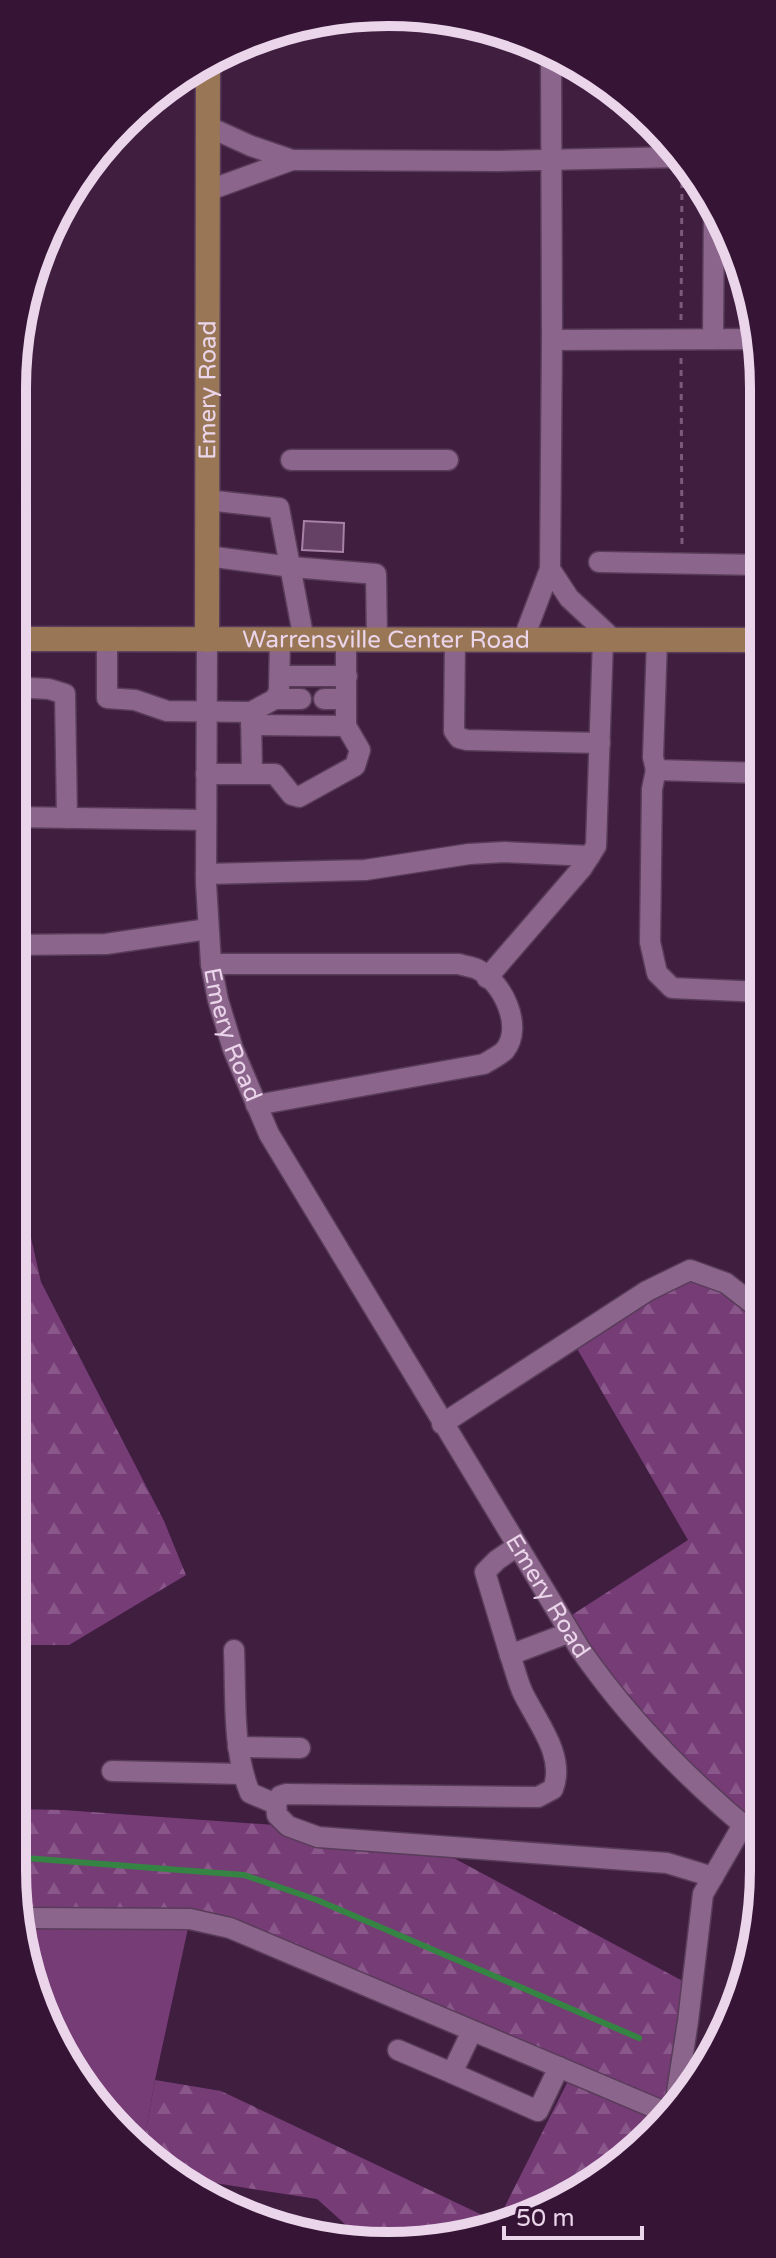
<svg xmlns="http://www.w3.org/2000/svg" width="776" height="2258" font-family="'Varela Round',sans-serif">
<style>
.grass{fill:#763c76}
.forest{fill:url(#forest-firs)}
.lines{fill:none;stroke-linecap:round;stroke-linejoin:round}
.stream{stroke:#368444;stroke-width:6}
.building{fill:#654165;stroke:#a881a7;stroke-width:2}
.minor-casing{stroke:#583c59;stroke-width:23}
.major-casing{stroke:#583c59;stroke-width:27}
.path{stroke:#7a5c7a;stroke-width:3;stroke-dasharray:6 6;stroke-linecap:butt}
.minor{stroke:#8b658b;stroke-width:20}
.major{stroke:#987656;stroke-width:24}
.labels{text-anchor:middle;stroke-width:7;stroke-linejoin:round;paint-order:stroke}
.street-label{font-size:24px;fill:#ebd5ea;stroke:#351435}
.rim{fill:none;stroke:#ebd5ea;stroke-width:10}
</style>
<defs>
<pattern id="forest-firs" width="22" height="20" patternUnits="userSpaceOnUse" patternTransform="scale(2)"><rect width="22" height="20" fill="#763c76"/><path d="M5 1l3.5 6h-7zM16 11l3.5 6h-7z" fill="#8a578a"/></pattern>
</defs>
<rect width="100%" height="100%" fill="#401e40"/>
<path class="grass" d="M22 1918 190 1919 155 2080 143 2147 106 2118 40 2013Z"/>
<g class="forest">
<path d="M12 1154 41 1282 164 1521 186 1575 69 1645H12Z"/>
<path d="M690 1270 763 1312 764 1843 724 1810 561 1622 688 1540 572 1340Z"/>
<path d="M12 1809 63 1810 288 1826 435 1848 692 1986 675 2105 597 2182 485 2233 364 2241 317 2199 183 2178 143 2147 155 2080 221 2091 497 2222 572 2073 230 1928 22 1918 12 1870Z"/>
</g>
<g class="lines">
<path class="stream" d="M12 1857 244 1875 317 1900 639 2038"/>
</g>
<path class="building" d="M304 521 344 523 343 552 302 550Z"/>
<g class="lines">
<defs>
<g id="minor">
<path d="M551 52 552 340"/>
<path d="M207 126 251 146 292 160 207 191"/>
<path d="M292 160 499 161 682 157"/>
<path d="M713 339 714 205"/>
<path d="M291 460H448"/>
<path d="M207 500 279 508 304 640"/>
<path d="M207 556 292 567 376 574 377 640"/>
<path d="M599 562 761 565"/>
<path d="M550 569 552 340 761 339"/>
<path d="M107 639V698L135 700 167 711 251 712 275 699 279 691 280 640"/>
<path id="s1" d="M207 640 206 883 211 964 218 1000 233 1049 269 1134 580 1649C632 1724 693 1785 764 1842"/>
<path d="M455 640 454 731 459 738 467 740 600 743"/>
<path d="M523 640 550 569 569 598 614 640"/>
<path d="M657 640 653 757 656 770 762 773"/>
<path d="M280 676H347"/>
<path d="M12 687 49 689 65 694 67 818"/>
<path d="M275 699H301"/>
<path d="M324 699H346"/>
<path d="M251 713 252 773"/>
<path d="M251 725 346 726"/>
<path d="M656 770 652 789 650 942 657 973 672 988 762 992"/>
<path d="M206 774H275L292 795 299 797 355 766 360 750 346 726V639"/>
<path d="M12 817 206 820"/>
<path d="M206 874 365 870 469 854 505 852 590 856"/>
<path d="M12 945 106 944 208 929"/>
<path d="M211 964H459C465 966 472 967 477 969 502 981 524 1026 505 1050 501 1055 490 1060 484 1064L256 1105"/>
<path d="M487 978 582 868 596 846 603 640"/>
<path d="M442 1424 647 1291 690 1270 726 1283 763 1312"/>
<path d="M516 1547 497 1560 485 1572 510 1655 568 1633"/>
<path d="M234 1650C236 1697 232 1749 250 1793L276 1804"/>
<path d="M510 1655C514 1666 517 1679 522 1691 536 1721 566 1755 553 1789L538 1797 286 1794 280 1796 276 1804 277 1815 288 1826 318 1837 667 1863 713 1877"/>
<path d="M238 1747 300 1748"/>
<path d="M112 1771 242 1774"/>
<path d="M22 1918 190 1919 230 1928 667 2113"/>
<path d="M472 2031 452 2073 538 2111 559 2067"/>
<path d="M398 2050 452 2073"/>
<path d="M675 2105 688 2021 703 1894 743 1825"/>
</g>
<g id="major">
<path id="s2" d="M12 639 761 640"/>
<path id="s3" d="M207 640 208 60"/>
</g>
</defs>
<use href="#minor" class="minor-casing"/>
<use href="#major" class="major-casing"/>
<g class="path">
<path d="M681 320 682 179"/>
<path d="M681 358 682 546"/>
</g>
<use href="#minor" class="minor"/>
<use href="#major" class="major"/>
</g>
<g class="labels">
<g class="street-label">
<text dy="8" stroke="none"><textPath href="#s3" startOffset="250">Emery Road</textPath></text>
<text dy="8" stroke="none"><textPath href="#s2" startOffset="374">Warrensville Center Road</textPath></text>
<text dy="8" stroke="none"><textPath href="#s1" startOffset="398">Emery Road</textPath></text>
<text dy="8" stroke="none"><textPath href="#s1" startOffset="1044">Emery Road</textPath></text>
</g>
</g>
<path d="M0 0H776V2258H0ZM388 26H388A362 362 0 0 1 750 388V1870A362 362 0 0 1 388 2232H388A362 362 0 0 1 26 1870V388A362 362 0 0 1 388 26Z" fill="#351435" fill-rule="evenodd"/>
<path class="rim" d="M388 26H388A362 362 0 0 1 750 388V1870A362 362 0 0 1 388 2232H388A362 362 0 0 1 26 1870V388A362 362 0 0 1 388 26Z"/>
<path d="M504 2226v12h138v-12" fill="none" stroke="#ebd5ea" stroke-width="4"/>
<text x="516" y="2226" font-size="24" fill="#ebd5ea" stroke="#351435" stroke-width="6" paint-order="stroke">50 m</text>
</svg>
